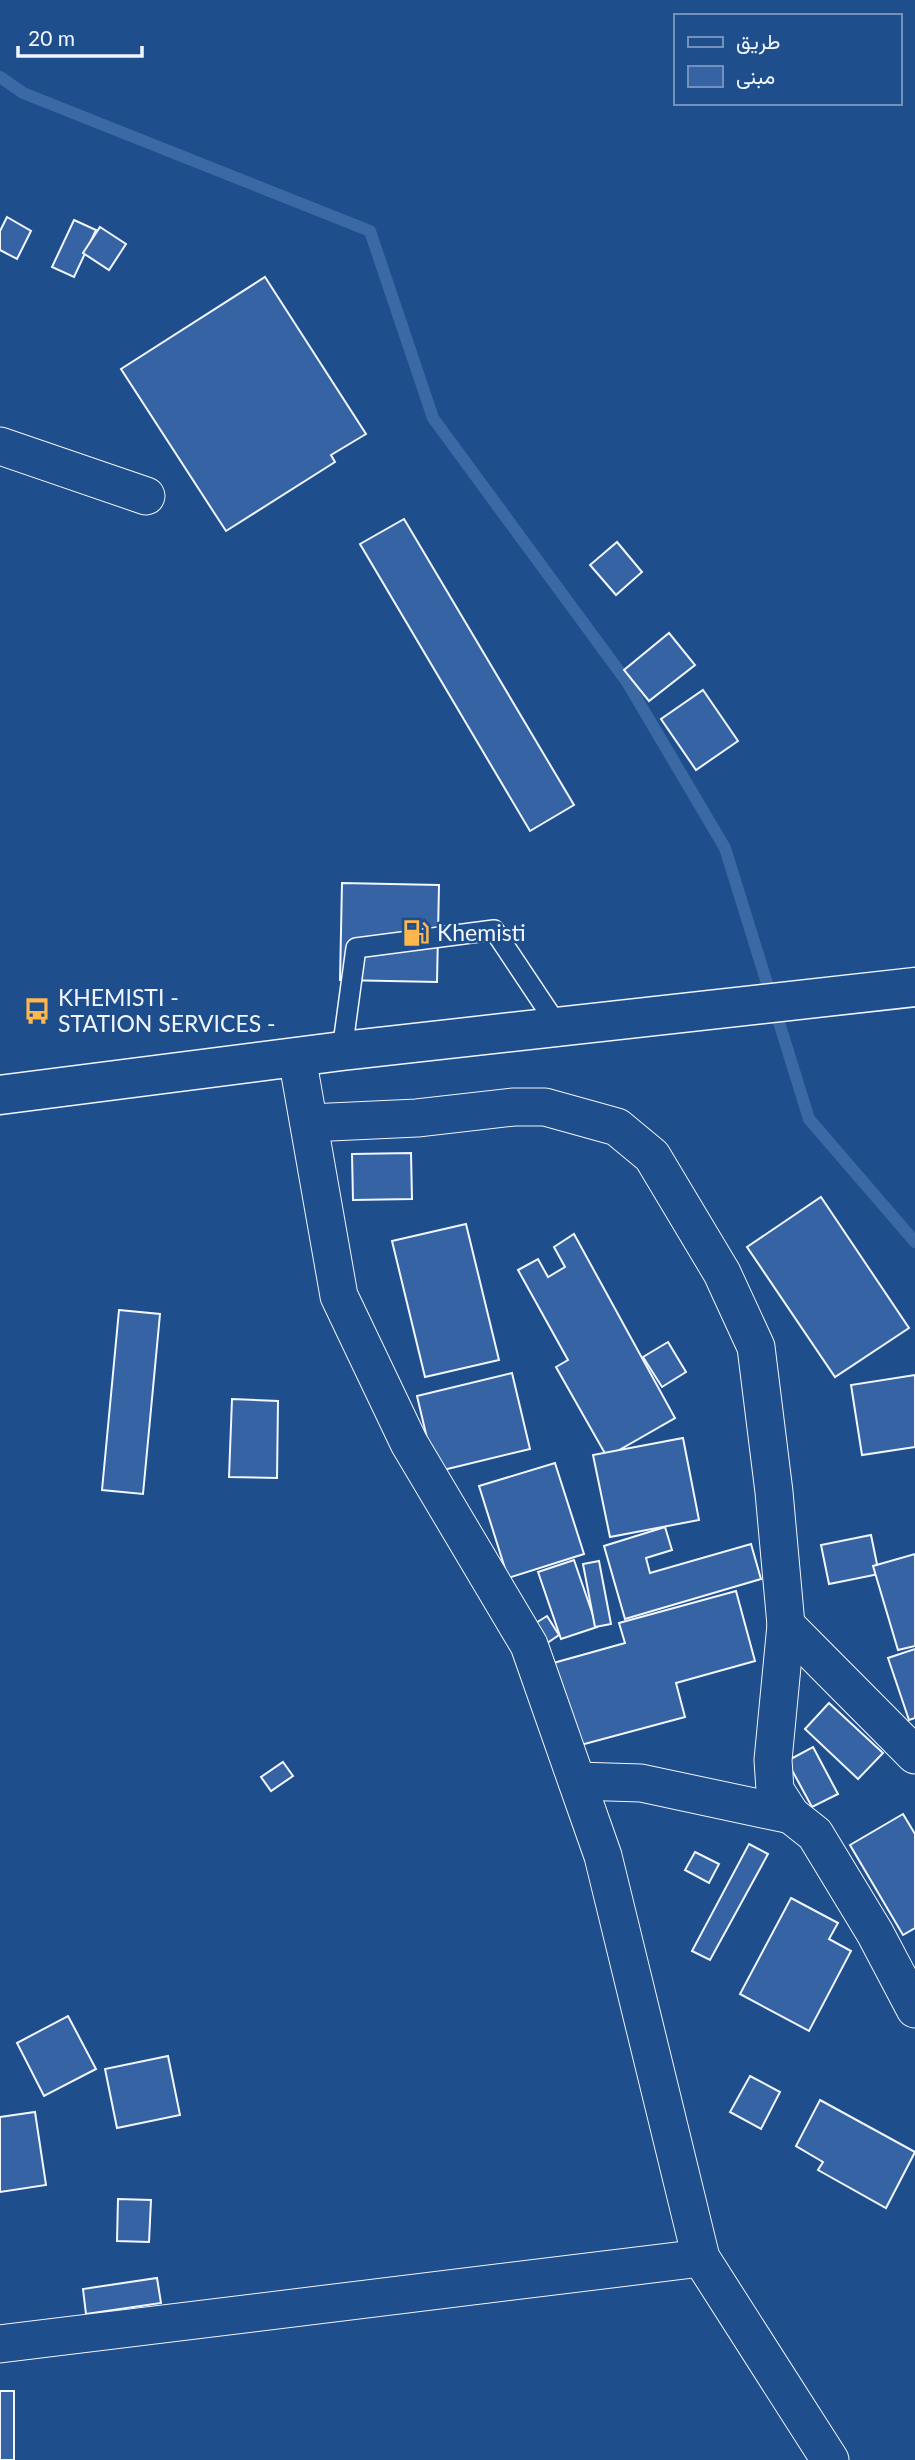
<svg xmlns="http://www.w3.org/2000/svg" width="915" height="2460" font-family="Lato,Vazirmatn,sans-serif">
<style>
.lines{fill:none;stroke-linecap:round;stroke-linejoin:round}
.stream{stroke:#3b69a3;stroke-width:12}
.building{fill:#3563a3;stroke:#f2f6ff;stroke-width:2}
.lane-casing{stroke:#f2f6ff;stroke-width:22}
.street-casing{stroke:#f2f6ff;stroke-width:39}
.primary-casing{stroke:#f2f6ff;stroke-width:41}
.lane{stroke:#1f4e8c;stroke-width:19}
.street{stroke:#1f4e8c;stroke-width:37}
.primary{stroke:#1f4e8c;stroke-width:38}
.labels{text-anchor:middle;stroke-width:5;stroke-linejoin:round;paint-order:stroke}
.poi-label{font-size:23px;fill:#f2f6ff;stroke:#1f4e8c;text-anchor:start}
</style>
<rect width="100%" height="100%" fill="#1f4e8c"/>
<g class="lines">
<path class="stream" d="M0 77 23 93 370 231 433 418 627 682 725 848 809 1119 915 1242"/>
</g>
<g class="building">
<path d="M7 217 31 231 17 259 0 250V231Z"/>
<path d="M74 220 96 230 74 277 52 267Z"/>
<path d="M100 227 126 244 109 270 83 253Z"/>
<path d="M265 277 366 434 331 455 335 462 226 531 121 369Z"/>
<path d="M404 519 574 805 530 831 360 544Z"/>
<path d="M617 542 642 572 616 595 590 565Z"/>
<path d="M669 633 695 665 649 701 624 670Z"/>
<path d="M703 690 738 741 696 770 661 719Z"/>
<path d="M342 883 439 885 437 982 340 980Z"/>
<path d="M411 1153 412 1199 353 1200 352 1154Z"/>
<path d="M821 1197 909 1328 835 1377 747 1247Z"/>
<path d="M466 1224 499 1360 425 1377 392 1241Z"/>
<path d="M574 1234 675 1418 607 1457 556 1367 568 1360 518 1270 538 1259 548 1277 565 1267 554 1247Z"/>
<path d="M119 1310 160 1314 143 1494 102 1490Z"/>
<path d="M668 1342 686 1372 662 1387 643 1357Z"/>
<path d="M512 1373 530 1449 435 1472 417 1396Z"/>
<path d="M915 1375V1447L862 1455 851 1385Z"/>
<path d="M232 1399 278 1401 277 1478 229 1477Z"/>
<path d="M683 1438 699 1520 610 1537 593 1455Z"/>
<path d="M555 1463 584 1554 508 1578 479 1486Z"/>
<path d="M665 1527 672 1550 646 1558 650 1573 751 1544 761 1579 625 1619 604 1546Z"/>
<path d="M871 1535 879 1574 829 1584 821 1545Z"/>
<path d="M915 1554V1646L898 1650 873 1566Z"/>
<path d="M574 1560 597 1627 561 1639 538 1572Z"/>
<path d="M599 1561 611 1624 595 1627 583 1564Z"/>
<path d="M736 1591 755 1661 676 1683 685 1717 562 1750 539 1667 625 1643 619 1623Z"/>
<path d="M547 1616 559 1635 531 1654 518 1634Z"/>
<path d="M915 1649V1718L909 1720 888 1658Z"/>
<path d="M829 1703 883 1753 858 1779 805 1729Z"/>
<path d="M813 1747 838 1794 812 1807 787 1761Z"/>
<path d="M283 1762 293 1776 271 1791 261 1777Z"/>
<path d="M903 1814 915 1834V1928L903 1935 850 1845Z"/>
<path d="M749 1844 768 1854 710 1960 692 1951Z"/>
<path d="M695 1852 719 1864 709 1883 685 1870Z"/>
<path d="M791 1898 838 1923 829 1939 851 1951 809 2031 740 1994Z"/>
<path d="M68 2016 96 2069 44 2096 17 2043Z"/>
<path d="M168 2056 180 2115 117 2128 105 2069Z"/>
<path d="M750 2076 780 2092 761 2129 730 2112Z"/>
<path d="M820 2100 915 2152 886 2208 818 2170 823 2162 796 2146Z"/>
<path d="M35 2112 46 2185 0 2192V2117Z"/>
<path d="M118 2199 151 2200 149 2242 117 2241Z"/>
<path d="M157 2278 161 2303 86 2314 83 2289Z"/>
<rect x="0" y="2391" width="14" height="69"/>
</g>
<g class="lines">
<defs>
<path id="lane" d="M342 1051 356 948 494 930 558 1026"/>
<g id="street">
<path d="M0 446 146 496"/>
<path d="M297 1057 339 1296 409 1443 529 1645 603 1856 701 2258 830 2460"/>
<path d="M309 1123 417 1118 514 1107H545L617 1127 652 1156 722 1273 756 1347 774 1492 786 1625 773 1760 775 1790 791 1815 815 1834 875 1933 915 2009"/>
<path d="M786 1625 915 1755"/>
<path d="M577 1781 641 1783 791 1815"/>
<path d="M0 2344 701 2258"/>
</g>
<path id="primary" d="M0 1095 342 1051 915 987"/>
</defs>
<use href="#lane" class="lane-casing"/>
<use href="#street" class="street-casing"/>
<use href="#primary" class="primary-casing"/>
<use href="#lane" class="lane"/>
<use href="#street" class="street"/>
<use href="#primary" class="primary"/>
</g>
<defs>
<symbol id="fuel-bare" viewBox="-9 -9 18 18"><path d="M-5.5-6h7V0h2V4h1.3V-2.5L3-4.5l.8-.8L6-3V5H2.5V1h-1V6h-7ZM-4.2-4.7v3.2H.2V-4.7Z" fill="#ffb74d" stroke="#1f4e8c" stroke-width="2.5" paint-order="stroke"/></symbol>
<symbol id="bus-bare" viewBox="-9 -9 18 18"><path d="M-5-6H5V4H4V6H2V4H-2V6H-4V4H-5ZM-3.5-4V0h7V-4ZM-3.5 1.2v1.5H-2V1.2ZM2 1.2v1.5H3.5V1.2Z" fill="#ffb74d" stroke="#1f4e8c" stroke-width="2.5" paint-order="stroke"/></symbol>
</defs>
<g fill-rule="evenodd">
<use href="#fuel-bare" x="397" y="914" width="38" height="38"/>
<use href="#bus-bare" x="18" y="992" width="38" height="38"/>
</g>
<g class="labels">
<g class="poi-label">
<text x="437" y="941">Khemisti</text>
<text x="58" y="1006">KHEMISTI -<tspan x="58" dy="26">STATION SERVICES -</tspan></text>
</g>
</g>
<rect x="674" y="14" width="228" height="91" fill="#1f4e8c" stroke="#7391ba" stroke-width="2"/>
<rect x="688" y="37" width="35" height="10" fill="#1f4e8c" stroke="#7391ba" stroke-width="2"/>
<text x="736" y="49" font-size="21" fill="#f2f6ff">طريق</text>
<rect x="688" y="66" width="35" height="21" fill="#3563a3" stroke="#7391ba" stroke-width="2"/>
<text x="736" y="84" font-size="21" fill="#f2f6ff">مبنى</text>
<path d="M18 46v10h124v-10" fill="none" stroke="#f2f6ff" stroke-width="3.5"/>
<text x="28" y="46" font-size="21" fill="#f2f6ff" stroke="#1f4e8c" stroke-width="5" paint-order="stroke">20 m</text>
</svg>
